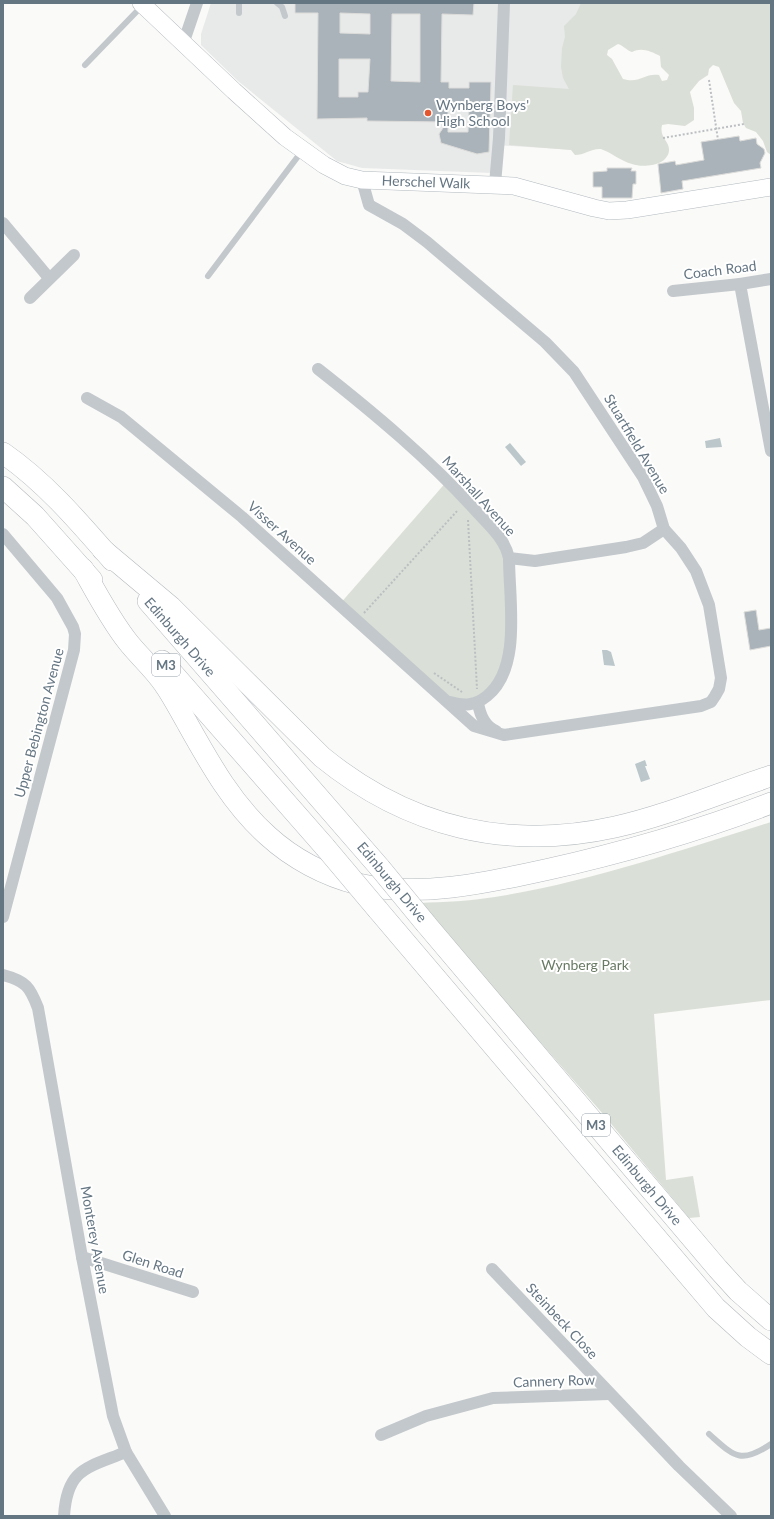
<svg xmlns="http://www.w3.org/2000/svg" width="774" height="1519" font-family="Lato,sans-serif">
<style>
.built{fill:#e8e9e9}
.green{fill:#dadfd7;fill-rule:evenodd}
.water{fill:#bbc7cb}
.building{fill:#aab3b9;stroke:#dcdcda;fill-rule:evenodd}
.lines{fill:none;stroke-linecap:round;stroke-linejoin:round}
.secondary-casing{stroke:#b3babf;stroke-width:18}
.trunk-casing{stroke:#b4b9bd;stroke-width:22}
.path{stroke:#bbbfc2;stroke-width:2;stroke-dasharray:2 2;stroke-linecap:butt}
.service{stroke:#c3c8cc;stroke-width:6}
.minor{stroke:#c3c8cc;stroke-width:12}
.secondary{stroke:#fff;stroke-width:17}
.trunk{stroke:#fff;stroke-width:21}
.trunk-bridge-casing{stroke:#b4b9bd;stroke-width:22;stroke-linecap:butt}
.trunk-bridge{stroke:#fff;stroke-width:21}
.poi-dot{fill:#e4572e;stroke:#fff;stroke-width:1.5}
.labels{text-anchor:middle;stroke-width:4;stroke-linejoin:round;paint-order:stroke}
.shield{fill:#fff;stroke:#939fa8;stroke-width:1}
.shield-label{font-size:13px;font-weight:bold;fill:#657683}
.poi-label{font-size:14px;fill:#657683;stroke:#fff;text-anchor:start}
.street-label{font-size:14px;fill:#657683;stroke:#fff}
.park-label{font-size:14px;fill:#687a64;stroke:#fff}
</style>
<rect width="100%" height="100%" fill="#fafaf8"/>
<path class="built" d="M211 3H586L575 150 494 145 492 173 362 168 337 161 238 81 201 45V34Z"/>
<g class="green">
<path d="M581 3H771V155L767 152 763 141 756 132 746 128 743 123 741 111 734 103 719 67 713 65 709 69 708 75 699 81 690 92 694 108V120L685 126 668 124 662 125C659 138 670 141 669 151 667 166 643 168 632 164 621 161 612 153 601 149 592 148 584 155 575 155L571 150 509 145 513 85 569 89 563 78 561 67 562 48 565 37 564 26 576 14ZM618 44C624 46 626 50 632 52 641 47 651 51 660 56L661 67 669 75 667 80 662 81 659 75C644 73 640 84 623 79L612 59 607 55 608 50Z"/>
<path d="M448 480 513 558 506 665 484 699 448 700 339 605Z"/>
<path d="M771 822V1000L654 1014 666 1180 693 1176 700 1217 689 1218 603 1114 419 903C445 902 470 901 495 897 589 882 680 850 771 822Z"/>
</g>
<g class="water">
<path d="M720 438 722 447 706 448 705 441Z"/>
<path d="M510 443 526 462 521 466 505 447Z"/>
<path d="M602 650H607L611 652 615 666 604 665Z"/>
<path d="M645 760 647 766H645L650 779 641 782 635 764Z"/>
</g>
<g class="building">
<path d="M295 3H474L473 15 442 14 441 82H449V88H469V82H491L489 152 477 154 441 143 439 134 447 122 367 121V118L317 119 318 13H295ZM340 13 370 14V34L340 33ZM392 14H420V82L391 81ZM339 59H370L368 92H358V97H339ZM448 107 469 108 468 132H448Z"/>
<path d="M739 136 740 141 756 138 757 144 764 149 765 153 760 163 761 168 682 181 683 189 661 193 658 164 675 161 676 165 704 160 701 142Z"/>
<path d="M607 168H632L631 171H636V184H633L632 198H602V187H593V172L607 171Z"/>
<path d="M756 610 759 630 771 628V646L750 650 744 612Z"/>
</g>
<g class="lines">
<defs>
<path id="secondary" d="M141 3 234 91 285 137 324 165 345 176 362 180 514 186 594 208 609 211 627 210 771 187"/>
<g id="trunk">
<path d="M3 453C45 482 79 522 112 560"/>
<path d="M3 487 35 516 92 580"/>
<path d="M103 550 171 607 322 757C408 827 507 851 615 827 668 815 719 793 771 776"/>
<path d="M83 569C97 594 110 619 128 642 139 656 154 669 164 684 172 695 179 709 186 721 209 762 232 804 268 836 292 858 325 876 358 884 418 898 486 883 545 870 621 853 698 831 771 803"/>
<path d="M148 601 380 868"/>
<path d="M162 661 325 847"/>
<path d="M378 910 716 1308 748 1337 771 1354"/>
<path d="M426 924 718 1269 738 1291 771 1320"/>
</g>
</defs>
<use href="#secondary" class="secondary-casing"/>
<use href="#trunk" class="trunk-casing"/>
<g class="path">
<path d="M709 80 718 140"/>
<path d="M663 138 744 124"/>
<path d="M468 520 477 689"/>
<path d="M364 613 458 510"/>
<path d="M434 673 462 692"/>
</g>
<g class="service">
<path d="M277 3 282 7 285 16"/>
<path d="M239 13V3"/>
<path d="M85 65 142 6"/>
<path d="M208 276 302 151"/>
<path d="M709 1434C734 1456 740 1465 771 1444"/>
</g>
<g class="minor">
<path d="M183 44 197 3"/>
<path d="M495 184 499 138 504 3"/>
<path d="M3 223 49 278"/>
<path d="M740 284 771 451"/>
<path d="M673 291 740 284 771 279"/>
<path d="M30 298 74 255"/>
<path d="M318 369C374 413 429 459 477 512 490 526 505 539 509 558L535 561 626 547 643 543 664 529"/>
<path d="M87 398 121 417 242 517 474 726 504 735 701 706 711 702 715 696 719 689 721 678 709 605 696 571 681 548 664 529 657 506 643 477 574 372 545 342 427 242 403 224 369 205 362 180"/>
<path d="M3 534 57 598 73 627 75 634 74 650 3 917"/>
<path d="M450 702C464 706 475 706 487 696 522 668 509 600 509 558"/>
<path d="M478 703C480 715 484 726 496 731"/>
<path d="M3 975C26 981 30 987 38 1008L82 1257 113 1416 126 1452 165 1516"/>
<path d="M82 1257 193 1292"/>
<path d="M492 1269 679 1466 731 1516"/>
<path d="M381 1435 426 1416 493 1398 609 1394"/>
<path d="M64 1516C67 1468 87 1468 126 1452"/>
</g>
<use href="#secondary" class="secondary"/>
<use href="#trunk" class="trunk"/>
<defs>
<g id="trunk-bridge">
<path d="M325 847 378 910"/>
<path d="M380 868 426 924"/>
</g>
</defs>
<use href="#trunk-bridge" class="trunk-bridge-casing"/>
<use href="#trunk-bridge" class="trunk-bridge"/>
</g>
<circle class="poi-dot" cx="428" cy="113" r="4"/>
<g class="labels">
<g class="shield">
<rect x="152" y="654" width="28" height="22" rx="3"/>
<rect x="582" y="1114" width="28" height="22" rx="3"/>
</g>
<g class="shield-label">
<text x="166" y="670">M3</text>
<text x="596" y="1130">M3</text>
</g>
<g class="poi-label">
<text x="436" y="110">Wynberg Boys'<tspan x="436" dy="16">High School</tspan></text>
</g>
<g class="street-label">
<text transform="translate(426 182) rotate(2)" y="5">Herschel Walk</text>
<text transform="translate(720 270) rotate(-7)" y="5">Coach Road</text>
<text transform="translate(637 444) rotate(59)" y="5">Stuartfield Avenue</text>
<text transform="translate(479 496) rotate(48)" y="5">Marshall Avenue</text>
<text transform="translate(282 533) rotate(42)" y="5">Visser Avenue</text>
<text transform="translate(180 637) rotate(49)" y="5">Edinburgh Drive</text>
<text transform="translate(39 723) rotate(-75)" y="5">Upper Bebington Avenue</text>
<text transform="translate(392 882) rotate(50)" y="5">Edinburgh Drive</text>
<text transform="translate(647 1185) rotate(50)" y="5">Edinburgh Drive</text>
<text transform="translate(95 1240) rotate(80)" y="5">Monterey Avenue</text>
<text transform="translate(153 1264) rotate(18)" y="5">Glen Road</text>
<text transform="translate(562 1321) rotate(47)" y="5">Steinbeck Close</text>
<text transform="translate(554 1381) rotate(-2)" y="5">Cannery Row</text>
</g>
<g class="park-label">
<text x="585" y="970">Wynberg Park</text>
</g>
</g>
<rect width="774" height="1519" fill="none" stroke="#657683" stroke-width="8"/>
</svg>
